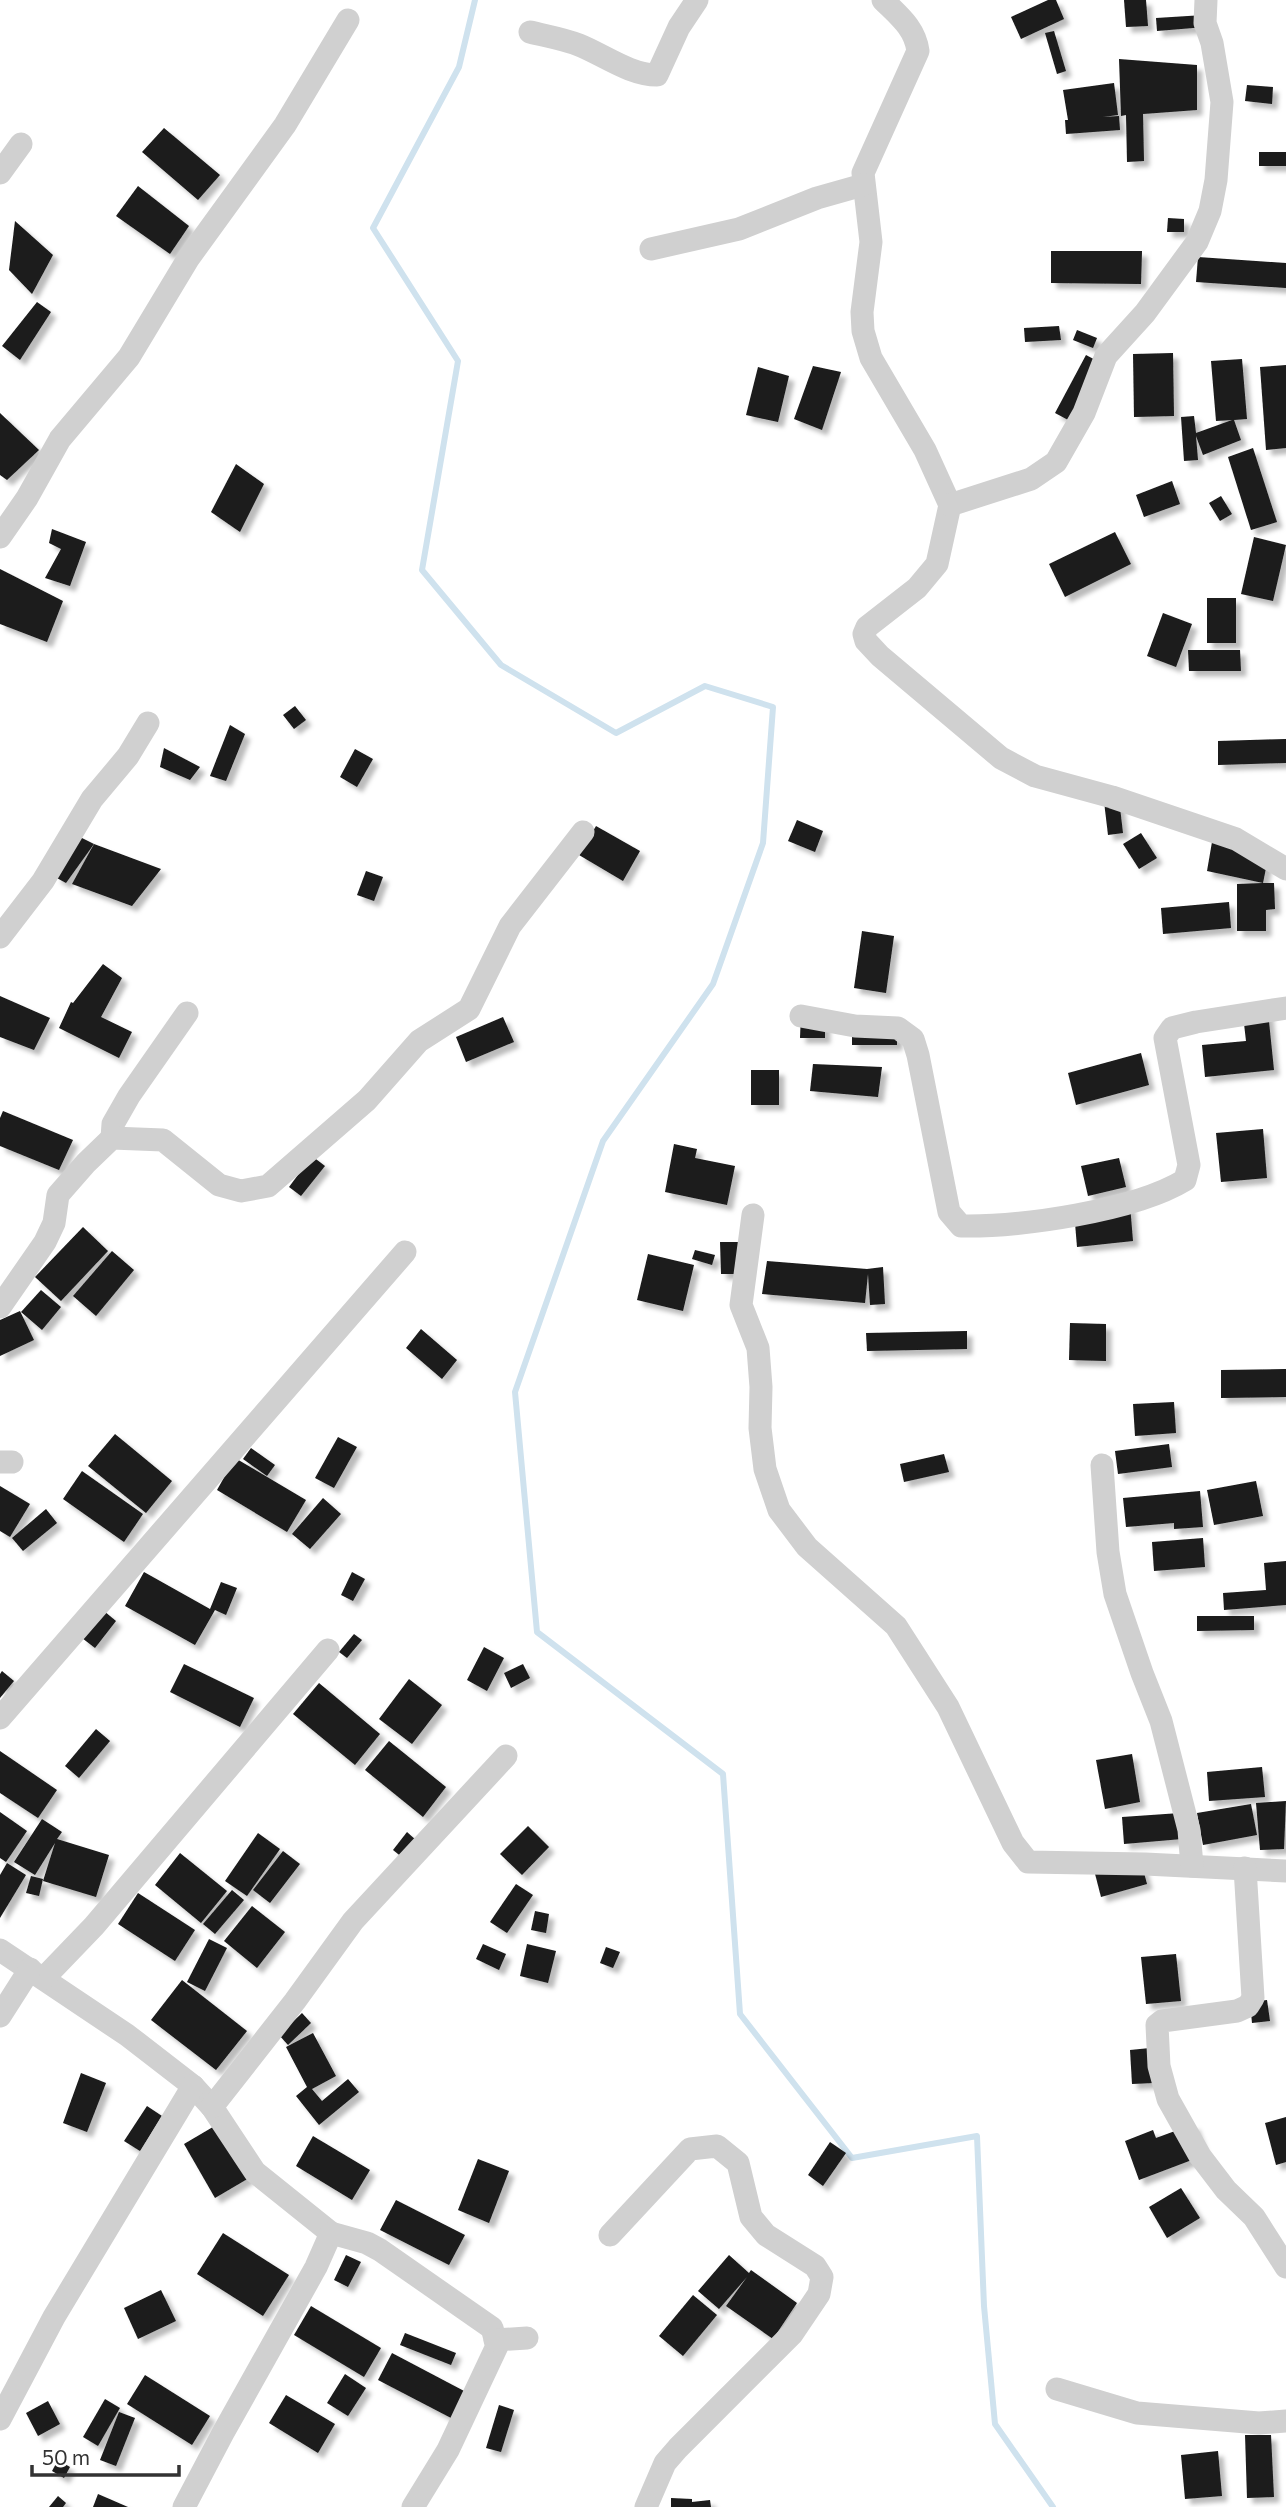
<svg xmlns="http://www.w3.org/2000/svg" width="1286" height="2507" font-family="Commissioner,sans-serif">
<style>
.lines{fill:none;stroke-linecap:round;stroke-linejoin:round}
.stream{stroke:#cfe2ee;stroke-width:6}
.building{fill:#1a1a1a;filter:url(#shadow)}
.street{stroke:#d0d0d0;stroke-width:23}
</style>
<defs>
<filter id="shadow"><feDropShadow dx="5.5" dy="5.5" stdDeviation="2" flood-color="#0004"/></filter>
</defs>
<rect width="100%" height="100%" fill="#fff"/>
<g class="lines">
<path class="stream" d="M475 0 459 67 373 228 458 361 422 570 501 665 616 733 705 686 773 707 763 843 713 984 603 1141 515 1392 537 1632 723 1774 740 2014 852 2158 977 2136 984 2306 995 2424 1053 2507"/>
</g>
<g class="building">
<path d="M1048 0H1056L1064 19 1021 39 1011 17Z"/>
<path d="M1124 0H1146L1148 26 1126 27Z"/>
<path d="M1204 15 1205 27 1157 31 1156 18Z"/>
<path d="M1054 31 1066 71 1057 74 1045 33Z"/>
<path d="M1119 59 1197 65V110L1143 114 1144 161 1127 162 1126 115 1121 116Z"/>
<path d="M1114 83 1118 115 1103 117 1119 116 1120 130 1066 134 1065 120H1068L1063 90Z"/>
<path d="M1247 85 1273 87 1272 104 1245 101Z"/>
<path d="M164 128 220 175 198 200 142 152Z"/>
<rect x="1259" y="152" width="27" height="14"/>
<path d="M138 186 189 226 170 254 116 216Z"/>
<path d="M1168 218 1184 219V232H1167Z"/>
<path d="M15 221 53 255 32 294 9 270Z"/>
<path d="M1051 251H1142L1141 284 1051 283Z"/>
<path d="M1198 257 1286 263V288L1196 282Z"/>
<path d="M37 302 51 312 20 360 2 346Z"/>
<path d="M1059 326 1061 340 1025 342 1024 328Z"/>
<path d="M1077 330 1097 338 1093 348 1073 340Z"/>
<path d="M1173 353 1174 416 1134 417 1133 354Z"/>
<path d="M1086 355 1103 364 1072 422 1055 413Z"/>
<path d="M1242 359 1247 419 1234 420 1241 440 1203 455 1196 436 1198 460 1184 461 1181 417 1194 416 1196 433 1232 420 1216 421 1211 361Z"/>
<path d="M1286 365V448L1266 450 1260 367Z"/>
<path d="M813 366 841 372 822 430 794 419Z"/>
<path d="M758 367 789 376 778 422 746 415Z"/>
<path d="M0 413 39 450 7 480 0 475Z"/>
<path d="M1253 448 1277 522 1251 530 1228 457Z"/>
<path d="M236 464 264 484 240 532 211 512Z"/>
<path d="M1172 481 1180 504 1144 517 1136 495Z"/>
<path d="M1221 496 1232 514 1220 521 1209 503Z"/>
<path d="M52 529 86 542 70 586 45 578 61 549 49 543Z"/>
<path d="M1115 532 1131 564 1065 597 1049 564Z"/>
<path d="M1254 537 1286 545 1273 601 1241 594Z"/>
<path d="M0 569 63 601 47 642 0 624Z"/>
<rect x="1207" y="598" width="29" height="45"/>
<path d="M1163 613 1192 624 1176 667 1147 656Z"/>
<path d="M1188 650H1240L1241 671H1189Z"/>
<path d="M295 706 306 720 294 729 283 715Z"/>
<path d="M230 725 245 734 226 781 210 776Z"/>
<path d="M1286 739V763L1218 765V741Z"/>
<path d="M164 748 200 767 190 780 160 767Z"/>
<path d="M355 749 373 759 357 787 340 777Z"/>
<path d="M1118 791 1123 833 1108 835 1103 793Z"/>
<path d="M797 820 823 831 815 852 788 841Z"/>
<path d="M596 826 640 851 623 881 579 855Z"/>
<path d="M1141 833 1157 858 1139 869 1123 844Z"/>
<path d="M76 835 94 844 66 883 55 877Z"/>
<path d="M1212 842 1269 853 1263 883 1207 871Z"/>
<path d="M94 844 161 869 132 906 72 884Z"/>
<path d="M366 871 383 877 374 901 357 895Z"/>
<path d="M1263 883H1274L1275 909 1266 910V931H1237V884Z"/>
<path d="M1229 902 1231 928 1163 934 1161 908Z"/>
<path d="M862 931 894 936 886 993 854 988Z"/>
<path d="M103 964 122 978 101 1017 132 1032 119 1058 59 1028 71 1002 73 1003Z"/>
<path d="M0 996 50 1018 34 1050 0 1037Z"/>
<path d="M1268 1012 1274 1070 1205 1077 1202 1045 1246 1041 1243 1015Z"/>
<path d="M801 1013 825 1014V1038H800Z"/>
<path d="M503 1017 514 1042 466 1062 456 1037Z"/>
<path d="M852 1030 897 1031V1045H852Z"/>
<path d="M1141 1053 1149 1085 1076 1105 1068 1073Z"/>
<path d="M813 1064 882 1067 878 1097 810 1091Z"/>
<rect x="751" y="1070" width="28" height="35"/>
<path d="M3 1111 73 1140 59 1170 0 1146V1118Z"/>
<path d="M1263 1129 1267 1178 1221 1182 1216 1133Z"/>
<path d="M674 1144 697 1149 695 1158 735 1166 727 1205 665 1192Z"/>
<path d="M312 1156 325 1166 301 1196 289 1187Z"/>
<path d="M1119 1158 1126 1187 1088 1196 1081 1166Z"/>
<path d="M1130 1205 1133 1241 1077 1247 1074 1211Z"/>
<path d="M83 1227 108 1251 61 1301 35 1277Z"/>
<path d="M720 1242H746V1274H721Z"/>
<path d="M695 1250 715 1255 712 1265 692 1259Z"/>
<path d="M112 1251 134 1270 96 1316 73 1296Z"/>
<path d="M648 1254 694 1265 683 1311 637 1300Z"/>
<path d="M767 1261 867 1269 883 1267 885 1304 870 1305 868 1274 865 1303 762 1294Z"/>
<path d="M41 1290 61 1307 42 1330 21 1312Z"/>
<path d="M20 1311 34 1340 0 1356V1320Z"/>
<path d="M1070 1323 1106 1324V1361L1069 1360Z"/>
<path d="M421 1329 457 1360 442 1379 406 1348Z"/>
<path d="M967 1331V1349L867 1351 866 1333Z"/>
<path d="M1286 1369V1397L1221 1398V1370Z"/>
<path d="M1174 1402 1176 1433 1135 1436 1133 1404Z"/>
<path d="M115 1434 172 1481 146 1513 88 1466Z"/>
<path d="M338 1437 357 1447 334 1488 315 1478Z"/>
<path d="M1169 1444 1172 1467 1118 1474 1115 1451Z"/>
<path d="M251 1448 275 1465 267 1476 243 1459Z"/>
<path d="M944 1454 949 1472 904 1482 900 1464Z"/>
<path d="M235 1458 306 1500 287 1532 217 1490Z"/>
<path d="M82 1471 143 1514 124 1542 63 1499Z"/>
<path d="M1256 1481 1263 1516 1214 1525 1207 1490Z"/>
<path d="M0 1486 30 1504 10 1537 0 1531Z"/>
<path d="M1200 1491 1203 1527 1174 1529V1523L1126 1527 1123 1498Z"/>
<path d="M323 1498 341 1514 310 1549 292 1534Z"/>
<path d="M46 1509 57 1523 23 1551 12 1538Z"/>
<path d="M1203 1538 1205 1567 1154 1571 1152 1542Z"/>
<path d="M1286 1561V1605L1224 1610 1223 1593 1266 1590 1264 1563Z"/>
<path d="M144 1572 210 1609 221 1582 237 1588 226 1615 215 1610 195 1645 125 1606Z"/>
<path d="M352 1572 365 1579 353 1601 341 1595Z"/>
<path d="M104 1611 116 1621 95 1648 82 1638Z"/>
<path d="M1197 1616H1254V1630L1197 1631Z"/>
<path d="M354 1634 362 1640 347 1658 339 1652Z"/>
<path d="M484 1647 504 1658 487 1691 467 1680Z"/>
<path d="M184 1664 254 1698 240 1727 170 1692Z"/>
<path d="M523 1664 530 1678 511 1688 504 1673Z"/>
<path d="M2 1671 14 1681 0 1698V1674Z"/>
<path d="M409 1679 442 1705 412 1744 379 1719Z"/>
<path d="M319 1683 380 1734 355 1765 293 1714Z"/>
<path d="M96 1729 110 1741 79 1778 65 1766Z"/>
<path d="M389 1741 446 1787 423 1817 365 1770Z"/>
<path d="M0 1751 57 1790 38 1818 0 1793Z"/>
<path d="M1132 1754 1140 1802 1105 1809 1096 1760Z"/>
<path d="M1262 1767 1265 1797 1209 1801 1207 1772Z"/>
<path d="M1286 1801 1284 1849 1260 1850 1256 1803Z"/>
<path d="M1251 1804 1257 1835 1203 1845 1197 1813Z"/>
<path d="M0 1812 27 1831 6 1862 0 1858Z"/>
<path d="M1180 1813 1182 1839 1124 1844 1122 1817Z"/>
<path d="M42 1819 62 1832 57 1839 109 1855 96 1897 43 1881 55 1843 35 1875 14 1862Z"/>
<path d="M528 1826 549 1847 522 1875 500 1854Z"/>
<path d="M407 1832 417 1841 403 1858 393 1850Z"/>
<path d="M258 1833 280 1849 247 1896 225 1881Z"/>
<path d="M283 1851 300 1864 270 1903 253 1890Z"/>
<path d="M180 1853 227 1891 201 1923 155 1885Z"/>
<path d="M1139 1854 1147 1884 1101 1897 1093 1866Z"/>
<path d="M7 1863 26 1875 0 1918V1875Z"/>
<path d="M31 1876 43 1879 39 1896 26 1893Z"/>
<path d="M516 1884 533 1895 507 1933 490 1922Z"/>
<path d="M232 1890 244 1900 215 1934 203 1924Z"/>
<path d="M138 1893 195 1930 175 1961 118 1924Z"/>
<path d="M252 1906 285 1932 257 1968 224 1941Z"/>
<path d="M535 1911 549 1914 546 1933 531 1930Z"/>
<path d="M209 1939 227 1948 205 1991 187 1982Z"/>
<path d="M483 1944 506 1954 499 1970 476 1959Z"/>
<path d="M527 1944 556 1951 548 1983 520 1976Z"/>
<path d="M606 1947 620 1952 613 1968 600 1963Z"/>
<path d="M1176 1954 1181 2001 1146 2004 1141 1957Z"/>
<path d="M182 1980 247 2031 216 2070 151 2020Z"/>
<path d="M1267 2000 1270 2021 1252 2023 1250 2002Z"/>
<path d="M302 2013 311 2023 288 2045 279 2035Z"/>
<path d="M313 2033 336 2076 312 2089 322 2101 348 2079 359 2092 319 2125 296 2096 307 2087 286 2047Z"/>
<path d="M1150 2048 1153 2083 1132 2084 1130 2050Z"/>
<path d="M81 2073 106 2083 87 2132 63 2123Z"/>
<path d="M147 2106 162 2116 140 2151 124 2141Z"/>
<path d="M1286 2117V2162L1276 2165 1265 2123Z"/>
<path d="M218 2124 249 2178 215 2198 184 2144Z"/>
<path d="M1194 2124 1205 2155 1139 2180 1125 2141 1153 2130 1156 2138Z"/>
<path d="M313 2136 370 2170 352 2200 296 2166Z"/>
<path d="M830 2142 846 2153 823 2186 808 2175Z"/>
<path d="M478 2159 509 2171 489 2223 458 2210Z"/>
<path d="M1181 2188 1200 2218 1167 2238 1149 2207Z"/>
<path d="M396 2200 465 2235 449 2265 380 2230Z"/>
<path d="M223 2233 289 2275 263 2316 197 2274Z"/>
<path d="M346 2255 361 2262 348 2287 334 2280Z"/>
<path d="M729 2255 749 2273 751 2270 797 2303 773 2339 726 2306 747 2277 719 2309 698 2291Z"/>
<path d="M161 2290 176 2321 138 2339 124 2308Z"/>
<path d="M693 2295 717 2315 683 2356 659 2336Z"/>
<path d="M311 2306 381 2348 364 2377 294 2335Z"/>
<path d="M405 2333 456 2353 451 2365 400 2345Z"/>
<path d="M392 2353 466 2392 453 2419 378 2380Z"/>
<path d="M345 2374 366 2388 348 2416 327 2403Z"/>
<path d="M145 2375 210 2416 192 2445 127 2404Z"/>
<path d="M286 2395 335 2424 318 2453 269 2423Z"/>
<path d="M105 2399 120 2408 98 2446 83 2437Z"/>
<path d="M48 2401 60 2424 38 2436 26 2413Z"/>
<path d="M499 2405 514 2410 501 2452 486 2448Z"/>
<path d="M119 2412 135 2418 116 2466 100 2460Z"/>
<path d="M1245 2435H1271L1274 2497 1247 2498Z"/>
<path d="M1218 2451 1222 2496 1185 2499 1181 2455Z"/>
<path d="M58 2460 70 2467 64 2478 52 2471Z"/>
<path d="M98 2494 128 2507H93Z"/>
<path d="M58 2496 66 2503 63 2507H49Z"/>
<path d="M671 2498 692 2499V2502L710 2500 711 2507H671Z"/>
</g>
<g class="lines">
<g class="street">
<path d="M883 0C899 16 915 28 918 51L863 173 871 242 862 312 863 331 871 358 925 450 950 505 937 564 917 588 867 627 864 634 866 641 880 656 1001 758 1035 776 1112 797 1236 839 1286 869"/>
<path d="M530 32C546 36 564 39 579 45 604 55 630 75 657 75L679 27 697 0"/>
<path d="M0 173 21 144"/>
<path d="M651 249 739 229 817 198 863 185"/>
<path d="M950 505 1031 479 1056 462 1084 413 1106 356 1145 313 1197 242 1210 211 1216 180 1222 102 1212 43 1205 23 1206 0"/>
<path d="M0 537 27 498 60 439 129 357 188 259 285 125 348 20"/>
<path d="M0 937 43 881 92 799 128 756 148 723"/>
<path d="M801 1016 855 1026 898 1028 913 1039 918 1055 949 1212 961 1226C1021 1227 1134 1211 1185 1180L1189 1165 1165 1038 1172 1028 1196 1022 1286 1008"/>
<path d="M112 1138 113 1124 129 1096 187 1013"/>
<path d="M753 1215 741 1305 758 1348 761 1387 760 1428 765 1469 779 1510 807 1547 896 1626 948 1707 1013 1843 1028 1862 1145 1864 1286 1871"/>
<path d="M0 1307 45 1242 54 1223 58 1195 86 1163 112 1138 163 1140 219 1185 241 1191 268 1186 367 1100 419 1041 469 1009 510 926 583 832"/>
<path d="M0 1462H12"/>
<path d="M1102 1465 1108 1552 1115 1594 1142 1673 1161 1721 1189 1830 1192 1866"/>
<path d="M0 1718 405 1252"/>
<path d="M1245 1868 1253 1998 1248 2006 1237 2011 1162 2021 1157 2025 1159 2066 1168 2099 1200 2156 1226 2190 1254 2217 1286 2267"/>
<path d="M0 1950 127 2035 193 2086 212 2107 255 2172 331 2233 316 2267 223 2433 184 2507"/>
<path d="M44 1978 94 1926 328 1650"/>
<path d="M0 2016 30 1969"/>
<path d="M212 2107 295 2001 353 1921 506 1756"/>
<path d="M331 2233 367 2243 380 2250 492 2328 497 2346 448 2450 413 2507"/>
<path d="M610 2235 690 2149 717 2146 738 2163 751 2217 766 2235 815 2266 822 2277 819 2294 792 2334 678 2448 665 2463 646 2507"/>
<path d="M495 2340 527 2338"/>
<path d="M1057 2389 1137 2413 1259 2423 1286 2421"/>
<path d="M0 2419 54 2317 193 2086"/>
</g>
</g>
<path d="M32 2465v10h147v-10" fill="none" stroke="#333333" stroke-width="3.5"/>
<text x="42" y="2465" font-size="21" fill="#333333" stroke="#ffffff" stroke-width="5" paint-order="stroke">50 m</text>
</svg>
